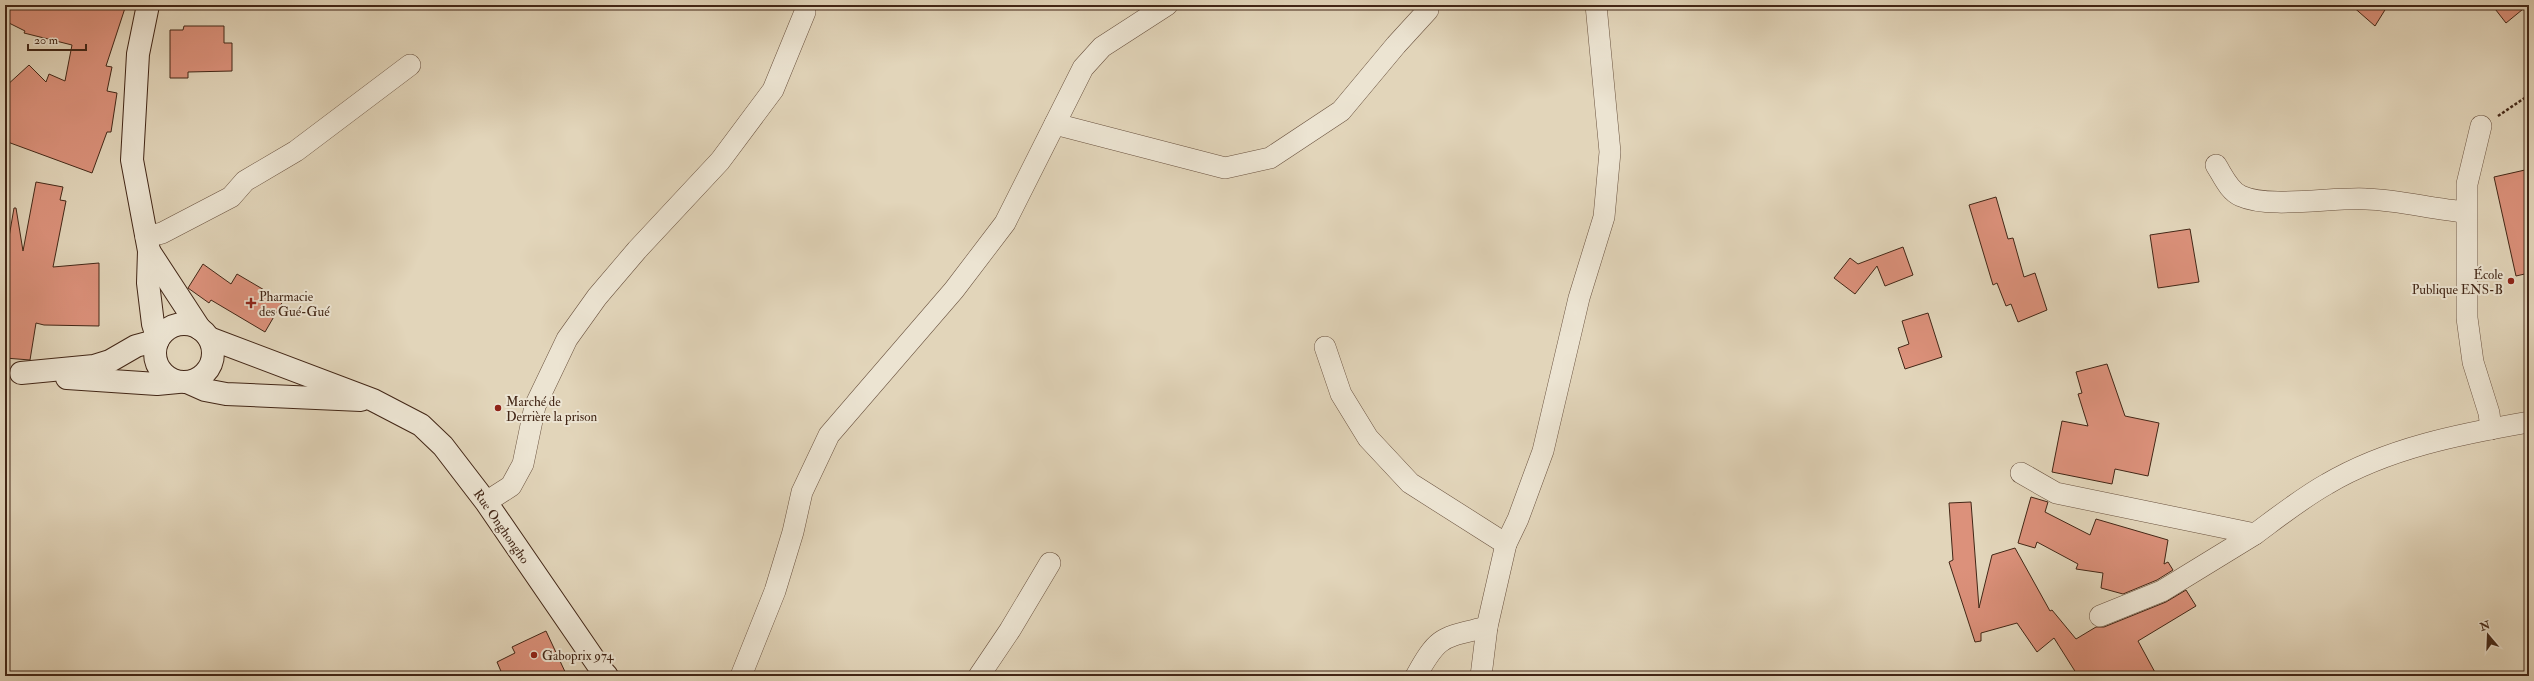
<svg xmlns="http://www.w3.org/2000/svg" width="2534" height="681" font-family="'IM FELL Double Pica',serif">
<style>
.building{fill:#dc917b;stroke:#422616}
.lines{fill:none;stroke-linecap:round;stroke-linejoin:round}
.street-casing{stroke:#6a523f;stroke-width:22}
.secondary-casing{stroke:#422616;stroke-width:24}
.path{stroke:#422616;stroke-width:2.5;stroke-dasharray:3 2;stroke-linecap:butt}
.street{stroke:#ece4d2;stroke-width:21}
.secondary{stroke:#ece4d2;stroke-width:22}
.poi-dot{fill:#8f2418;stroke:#ece4d2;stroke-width:1.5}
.labels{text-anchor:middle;stroke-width:4;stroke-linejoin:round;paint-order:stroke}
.poi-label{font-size:13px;fill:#422616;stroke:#ece4d2;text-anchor:start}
.street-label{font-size:13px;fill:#422616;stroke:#ece4d2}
</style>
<rect width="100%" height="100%" fill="#e2d5ba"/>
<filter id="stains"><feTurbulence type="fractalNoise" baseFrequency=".005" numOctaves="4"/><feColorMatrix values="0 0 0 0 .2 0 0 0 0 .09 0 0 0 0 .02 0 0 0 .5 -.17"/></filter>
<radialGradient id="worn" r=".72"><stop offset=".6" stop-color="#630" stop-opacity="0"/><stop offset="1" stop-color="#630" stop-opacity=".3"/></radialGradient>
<g class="building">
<path d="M5 5H126L106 66 112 67 107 91 117 93 111 132H107L92 173 5 141V87L29 65 46 82 49 74 65 81 72 45 24 33 25 31 5 21Z"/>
<path d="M2351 5H2388L2375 26Z"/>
<path d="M2492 5H2528L2506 23Z"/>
<path d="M184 26H224V43H232V71L188 72V78H170V30H183Z"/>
<path d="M2525 170 2529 190V273L2516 276 2494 177Z"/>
<path d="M36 182 63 187 60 200 66 201 53 267 99 263V326L44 325 36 323 30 360 5 358V277L9 258H5V242L8 243 14 208H16L23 251Z"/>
<path d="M1996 197 2008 239 2013 238 2024 277 2035 273 2047 310 2018 322 2011 304 2006 306 1997 283 1993 285 1969 205Z"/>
<path d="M2190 229 2199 282 2158 288 2150 235Z"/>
<path d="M1903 247 1913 275 1885 286 1877 266 1855 294 1834 278 1850 258 1858 264Z"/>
<path d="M203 264 231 284 237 274 283 301 265 332 211 300 209 303 188 288Z"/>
<path d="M1928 313 1942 357 1905 369 1898 348 1909 344 1902 321Z"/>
<path d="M2107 364 2125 416 2159 423 2148 476 2115 469 2112 484 2052 472 2062 421 2088 426 2078 394 2082 393 2076 372Z"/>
<path d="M2031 497 2048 502 2045 512 2090 535 2096 519 2168 540 2164 564 2168 562 2173 570 2157 580 2123 594 2101 588 2103 573 2076 569 2078 564 2037 542 2035 548 2018 543Z"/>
<path d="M1971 502 1979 608 1992 555 2015 548 2050 611 2052 610 2076 639 2096 627H2104L2166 602 2186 590 2196 606 2138 641 2157 676H2078L2054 638 2037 652 2017 623 1981 633V641L1975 642 1949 562 1953 560 1949 503Z"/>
<path d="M546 631 567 676H503L497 662 515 653 512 647Z"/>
</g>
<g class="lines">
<defs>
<g id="street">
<path d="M1055 124 1225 168 1270 158 1341 111 1396 45 1428 10"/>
<path d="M2481 126 2467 184V318L2473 362 2489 413 2491 429"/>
<path d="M2216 165C2223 176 2229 191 2241 196 2269 209 2333 197 2366 199 2399 200 2432 209 2466 212"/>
<path d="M146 237 162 233 231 197 245 181 296 151 410 65"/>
<path d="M1325 347 1341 394 1368 438 1410 483 1506 544"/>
<path d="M2021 473 2056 493 2255 534C2278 517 2302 498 2327 484 2388 448 2460 434 2529 422"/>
<path d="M486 502 511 486 523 464 535 406 567 339 597 297 637 250 720 161 773 90 805 12"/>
<path d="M2100 616 2162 591 2255 534"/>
<path d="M741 676 775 591 793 532 802 492 829 435 954 290 1005 223 1083 68 1102 47 1167 5"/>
<path d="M979 676 1010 630 1050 563"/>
<path d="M1416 676C1439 634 1443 638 1487 627"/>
<path d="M1481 676 1487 627 1506 544 1518 519 1543 451 1579 298 1604 217 1610 152 1596 5"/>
</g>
<g id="secondary">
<path d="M149 251 200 329"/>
<circle cx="184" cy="353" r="29"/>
<path d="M209 338 373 400 421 425 443 446 486 502 600 668 607 676"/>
<path d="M21 373 94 366 110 361 136 346 158 340 153 324 148 283 149 251 132 160 138 54 148 5"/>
<path d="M67 378 157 384 178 382"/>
<path d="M187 382 205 390 226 394 361 400"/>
</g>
</defs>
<use href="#street" class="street-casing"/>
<use href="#secondary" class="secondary-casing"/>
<path class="path" d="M2498 116 2529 95"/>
<use href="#street" class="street"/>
<use href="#secondary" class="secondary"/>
</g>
<g class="poi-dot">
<circle cx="2511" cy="281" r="4"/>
<path d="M249 297h4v4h4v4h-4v4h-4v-4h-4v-4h4z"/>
<circle cx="498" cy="408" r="4"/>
<circle cx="534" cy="655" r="4"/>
</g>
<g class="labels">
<g class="poi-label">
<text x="2503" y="279" text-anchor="end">École<tspan x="2503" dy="15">Publique ENS-B</tspan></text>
<text x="259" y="301">Pharmacie<tspan x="259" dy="15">des Gué-Gué</tspan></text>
<text x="506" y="406">Marché de<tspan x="506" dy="15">Derrière la prison</tspan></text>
<text x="542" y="660">Gaboprix 974</text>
</g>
<g class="street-label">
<text transform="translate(502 526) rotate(55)" y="5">Rue Onghongho</text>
</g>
</g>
<rect width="2534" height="681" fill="none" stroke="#e2d5ba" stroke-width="20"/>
<rect x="6" y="6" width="2522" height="669" fill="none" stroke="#422616" stroke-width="2"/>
<rect x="10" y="10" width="2514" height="661" fill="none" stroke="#422616"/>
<g transform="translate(2488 635) rotate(341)" stroke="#ece4d2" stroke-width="3" paint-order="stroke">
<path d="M0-3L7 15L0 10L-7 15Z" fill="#422616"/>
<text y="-6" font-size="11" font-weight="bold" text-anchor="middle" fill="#422616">N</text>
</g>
<path d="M28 44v6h58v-6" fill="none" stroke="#422616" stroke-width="2"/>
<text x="34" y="44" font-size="12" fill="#422616" stroke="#ece4d2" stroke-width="3" paint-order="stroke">20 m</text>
<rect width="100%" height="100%" filter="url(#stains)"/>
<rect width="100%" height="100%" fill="url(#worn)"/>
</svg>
